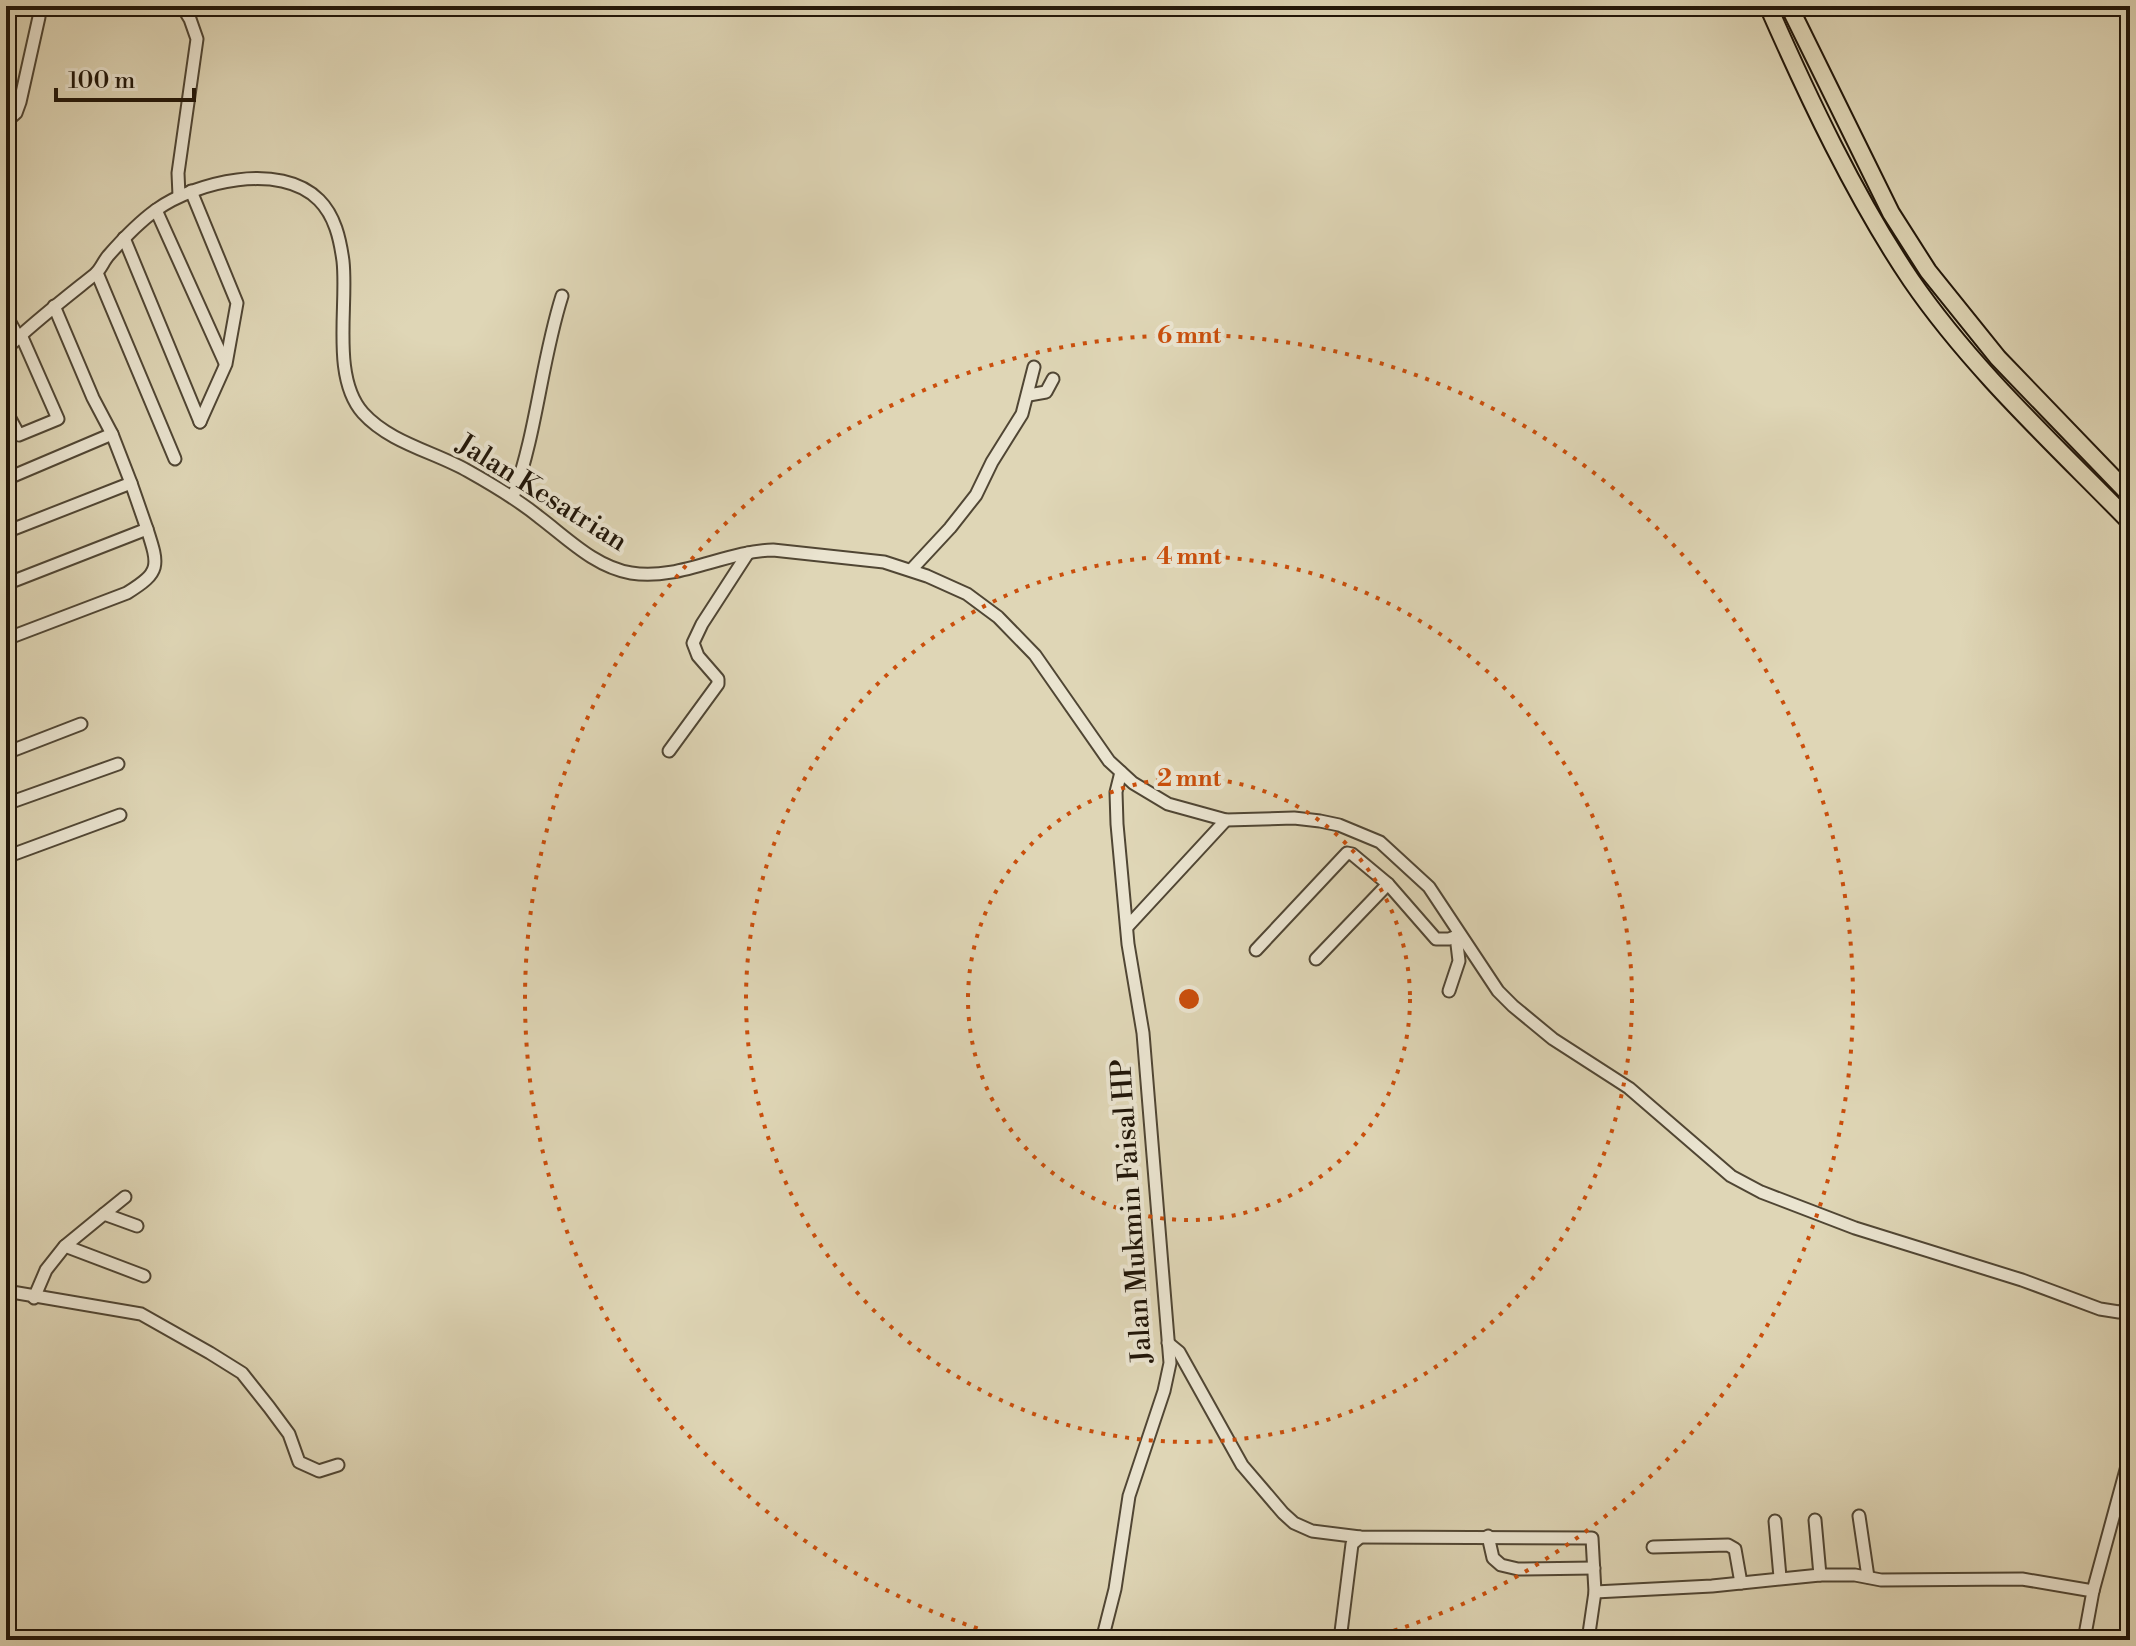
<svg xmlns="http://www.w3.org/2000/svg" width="2136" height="1646" font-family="'Libre Bodoni',serif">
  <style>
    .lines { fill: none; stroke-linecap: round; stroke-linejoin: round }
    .minor-casing { stroke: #504634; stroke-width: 15 }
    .highway-casing { stroke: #211609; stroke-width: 20 }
    .minor { stroke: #eae4d0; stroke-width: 11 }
    .highway { stroke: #dfd6b6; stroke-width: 16 }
    .ring { fill: none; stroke: #ca4f0c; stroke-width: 4; stroke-dasharray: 4 8 }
    .labels { text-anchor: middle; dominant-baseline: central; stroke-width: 8; stroke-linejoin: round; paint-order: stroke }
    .street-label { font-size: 28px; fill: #211609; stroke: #eae4d0 }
    .centre { fill: #ca4f0c; stroke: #eae4d0; stroke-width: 4 }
    .ring-label { font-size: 24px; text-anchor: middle; font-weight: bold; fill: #ca4f0c; stroke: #eae4d0; stroke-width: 8; stroke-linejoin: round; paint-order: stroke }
  </style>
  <rect width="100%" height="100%" fill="#dfd6b6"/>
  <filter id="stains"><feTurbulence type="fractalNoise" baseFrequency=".0025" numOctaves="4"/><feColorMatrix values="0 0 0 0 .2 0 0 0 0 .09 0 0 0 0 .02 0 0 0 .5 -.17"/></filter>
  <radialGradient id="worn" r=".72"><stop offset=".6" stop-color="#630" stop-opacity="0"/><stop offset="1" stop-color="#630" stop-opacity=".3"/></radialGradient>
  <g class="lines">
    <!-- minor casing -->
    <g class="minor-casing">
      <g id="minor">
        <polyline points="6,122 16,113 20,102 39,17"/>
        <polyline points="191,191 237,303 226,364 200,422"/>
        <polyline points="179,196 178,173 197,39 190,19 182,6"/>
        <polyline points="156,210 225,363"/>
        <polyline points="124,238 200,422"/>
        <polyline points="97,273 175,459"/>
        <polyline points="54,306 93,398 112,434"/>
        <polyline points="6,315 18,337"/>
        <path d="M6,349C34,322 64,299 94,275C100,271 103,262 108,256C122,240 138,223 156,210C195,182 280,161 319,200C335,216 340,239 343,261C348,306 331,377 363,413C390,443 435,452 468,471C493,485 517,499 539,517C567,538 595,567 631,573C679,581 725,551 773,550L884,562L927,576L967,594L998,617L1035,655L1109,761L1133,783L1168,804L1226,820L1294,818L1320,821L1339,825L1380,842L1429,887L1498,991L1513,1006L1553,1039L1629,1088L1731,1176L1761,1192L1855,1228L2022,1280L2100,1309L2119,1312L2130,1310"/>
        <polyline points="1029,395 1046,392 1053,379"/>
        <polyline points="6,411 19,435 58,419 21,335"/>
        <polyline points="6,479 112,434 131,483"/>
        <path d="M513,497C537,432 541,362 562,296"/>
        <polyline points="6,532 131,483 147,529 6,584"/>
        <polyline points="911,570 950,528 976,495 992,462 1022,414 1034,367"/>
        <path d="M6,639L127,593C161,572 159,566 147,529"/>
        <polyline points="669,751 718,684 718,679 698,656 693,643 702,624 748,553"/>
        <polyline points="6,753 81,724"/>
        <polyline points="6,804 118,764"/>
        <polyline points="6,857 120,815"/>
        <polyline points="1128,926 1226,820"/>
        <polyline points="1256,950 1347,853 1352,854 1388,884 1436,939 1449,939 1460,935"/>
        <polyline points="1316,959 1388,884"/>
        <polyline points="1449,991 1459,961 1456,936"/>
        <polyline points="104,1214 125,1197"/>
        <polyline points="65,1246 104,1214 137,1226"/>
        <polyline points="6,1291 141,1314 210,1353 242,1373 269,1407 289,1434 299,1462 319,1471 338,1465"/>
        <polyline points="34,1298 46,1270 65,1246 144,1276"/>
        <polyline points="1168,1343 1179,1352 1242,1465 1283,1513 1294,1523 1312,1531 1360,1537 1592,1538 1595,1592 1588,1640"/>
        <polyline points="1859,1516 1868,1577"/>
        <polyline points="1815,1520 1820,1575"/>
        <polyline points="1775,1521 1780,1577"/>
        <polyline points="1488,1536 1493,1558 1501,1565 1518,1569 1594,1568"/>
        <polyline points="1653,1547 1728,1545 1735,1549 1741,1583"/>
        <polyline points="2093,1591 2130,1455"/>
        <polyline points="1595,1592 1712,1586 1820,1575 1855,1575 1881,1580 2022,1579 2093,1591 2084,1640"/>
        <polyline points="1102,1640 1115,1589 1129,1496 1164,1391 1170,1363 1143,1033 1128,944 1117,824 1116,792 1121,772"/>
        <polyline points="1340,1640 1352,1544 1360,1537"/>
      </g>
    </g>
    <!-- highway casing -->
    <g class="highway-casing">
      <g id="highway">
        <path d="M1768,6C1808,97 1855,197 1911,280C1972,369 2055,445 2130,522"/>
        <polyline points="1789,6 1891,213 1928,271 1998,358 2130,495"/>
      </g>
    </g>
    <!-- minor -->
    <use href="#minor" class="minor"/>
    <!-- highway -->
    <use href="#highway" class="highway"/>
  </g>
  <!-- distance rings -->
  <g class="ring">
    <circle cx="1189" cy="999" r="221"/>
    <circle cx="1189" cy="999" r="443"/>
    <path d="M1012 1639A664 664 0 1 1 1366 1639"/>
  </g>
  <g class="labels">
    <!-- street labels -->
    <g class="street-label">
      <text transform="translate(542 493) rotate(32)">Jalan Kesatrian</text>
      <text transform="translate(1132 1211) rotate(-94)">Jalan Mukmin Faisal HP</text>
    </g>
  </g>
  <circle cx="1189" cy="999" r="12" class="centre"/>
  <g class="ring-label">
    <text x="1189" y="343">6 mnt</text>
    <text x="1189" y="564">4 mnt</text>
    <text x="1189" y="786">2 mnt</text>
  </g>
  <!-- margin -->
  <rect width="2136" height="1646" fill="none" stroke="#dfd6b6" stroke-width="32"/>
  <rect x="8" y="8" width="2120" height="1630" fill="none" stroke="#211609" stroke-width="4"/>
  <rect x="16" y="16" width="2104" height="1614" fill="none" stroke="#211609" stroke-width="2"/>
  <!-- scale -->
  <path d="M56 88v12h138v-12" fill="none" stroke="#211609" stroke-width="4"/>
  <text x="68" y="88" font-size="24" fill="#211609" stroke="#eae4d0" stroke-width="6" paint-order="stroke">100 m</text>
  <rect width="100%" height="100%" filter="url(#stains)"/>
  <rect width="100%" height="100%" fill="url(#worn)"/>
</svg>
